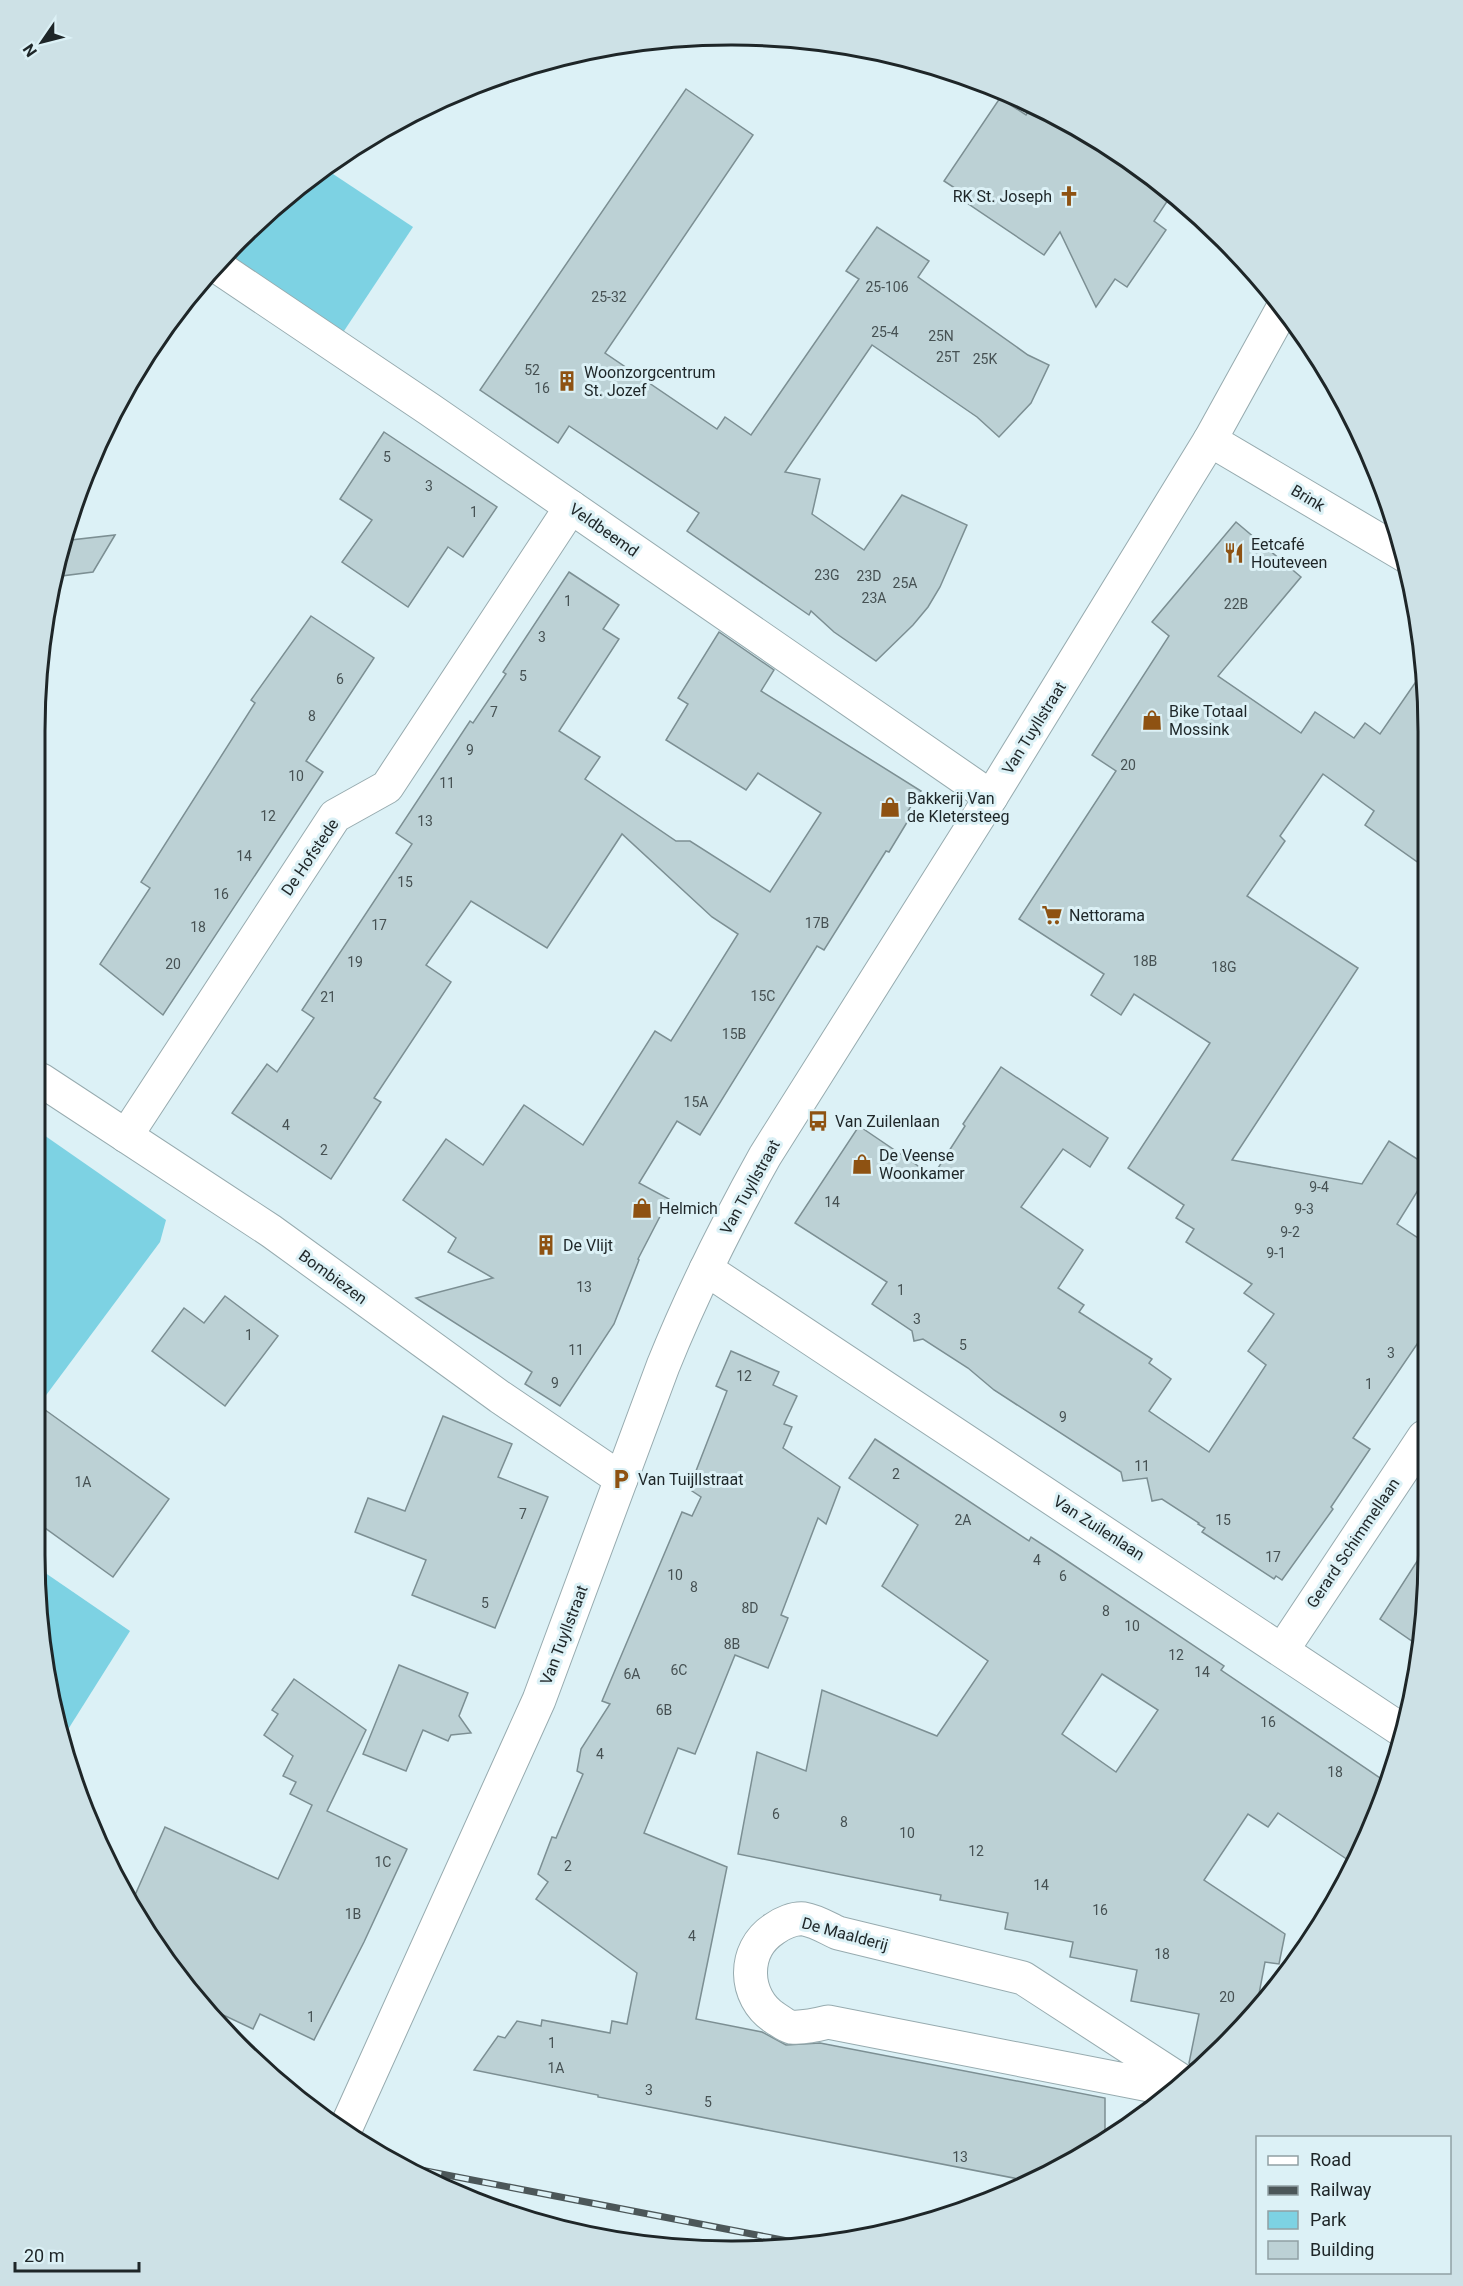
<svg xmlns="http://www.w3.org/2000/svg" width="1463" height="2286" font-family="Roboto,sans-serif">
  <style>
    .green { fill: #7dd2e3 }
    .building { fill: #bcd1d5; stroke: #7c8f93; stroke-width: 1.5; fill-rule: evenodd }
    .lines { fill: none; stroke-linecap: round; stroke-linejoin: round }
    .minor-casing { stroke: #97abaf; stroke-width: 35 }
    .minor { stroke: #fff; stroke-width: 33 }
    .rail-casing { stroke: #4c5759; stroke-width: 7 }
    .rail { stroke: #dcf1f6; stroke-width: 4.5; stroke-dasharray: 14; stroke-linecap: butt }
    .labels { text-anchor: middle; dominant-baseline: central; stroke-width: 6; stroke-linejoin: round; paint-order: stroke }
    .number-label { font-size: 14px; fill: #465153 }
    .poi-label { font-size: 16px; fill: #1e2628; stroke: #dcf1f6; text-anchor: start }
    .street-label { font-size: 16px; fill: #1e2628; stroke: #dcf1f6 }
    .rim { fill: none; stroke: #1e2628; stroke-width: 3 }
  </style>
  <rect width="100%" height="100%" fill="#dcf1f6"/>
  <!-- green -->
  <g class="green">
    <polygon points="324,168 413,227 340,337 221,259 307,179"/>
    <polygon points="41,1133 166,1220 160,1242 41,1402"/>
    <polygon points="41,1570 130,1631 62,1739 41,1646"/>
  </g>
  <!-- building -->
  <g class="building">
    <polygon points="686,89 753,135 605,353 717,429 725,417 751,435 859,279 846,271 877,227 929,261 918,277 1028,355 1049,365 1031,403 999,437 977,417 872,345 785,472 820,479 812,514 864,550 902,495 967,525 940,587 928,607 913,625 876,661 834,632 811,611 809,615 687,531 699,513 569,426 558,443 480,390"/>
    <polygon points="1000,98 1026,115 1029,110 1041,119 1043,118 1046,120 1050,114 1080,128 1172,194 1154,221 1166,230 1127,287 1115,279 1096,307 1060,232 1044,255 967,203 970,198 944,181"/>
    <polygon points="384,432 497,507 463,557 448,547 408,607 342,562 372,520 340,499"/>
    <polygon points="1236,522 1301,577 1218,676 1301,733 1315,712 1354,738 1365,723 1380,734 1424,670 1427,686 1426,868 1365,825 1374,811 1323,774 1280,836 1285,841 1247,896 1358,968 1232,1160 1362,1184 1389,1141 1425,1164 1425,1179 1397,1224 1424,1242 1424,1334 1353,1438 1370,1449 1331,1507 1333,1509 1282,1580 1276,1576 1274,1579 1202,1532 1205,1528 1198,1524 1199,1523 1162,1499 1152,1501 1147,1478 1123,1481 1121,1472 994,1390 968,1368 923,1339 914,1341 912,1331 872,1304 887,1282 795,1223 859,1126 933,1176 965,1126 963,1124 1001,1067 1108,1138 1090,1167 1063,1149 1021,1207 1083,1250 1058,1288 1084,1305 1079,1312 1152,1359 1149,1363 1171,1379 1149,1411 1209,1452 1266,1365 1248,1351 1274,1314 1244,1293 1252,1284 1186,1242 1194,1229 1176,1218 1184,1205 1128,1168 1210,1043 1134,994 1121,1015 1091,995 1104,974 1019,919 1116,771 1092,755 1169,636 1152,622"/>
    <polygon points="115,535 93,572 53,577 62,541"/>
    <polygon points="569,572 619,605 603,629 619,639 559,731 600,757 585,779 676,841 690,841 770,892 821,813 758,773 746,790 666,740 688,704 678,698 719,632 774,670 761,691 921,791 908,811 909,819 889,852 886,851 824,950 817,946 700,1135 677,1121 639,1183 669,1199 638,1259 639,1260 614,1324 560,1406 525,1384 532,1372 416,1298 493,1278 448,1252 456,1238 403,1200 446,1139 483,1165 524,1105 583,1145 655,1031 671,1041 738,934 712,917 622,834 547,948 471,901 426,965 451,982 374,1098 381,1102 331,1179 232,1113 267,1064 277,1072 314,1018 302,1010 412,844 396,833 470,721 473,723 506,674 503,672"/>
    <polygon points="311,616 374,658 306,761 323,772 163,1015 100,964 150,888 141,882 255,703 251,700"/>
    <polygon points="225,1296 278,1336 225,1406 152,1351 184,1308 204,1323"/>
    <polygon points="731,1351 779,1372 773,1385 797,1396 784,1424 792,1427 783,1448 840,1487 826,1524 818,1518 781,1615 788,1618 768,1668 735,1655 695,1754 678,1748 644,1833 727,1867 696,2019 762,2032 786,2045 820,2043 1105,2098 1105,2142 1034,2182 598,2097 598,2095 474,2070 498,2036 505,2038 517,2021 541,2026 542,2020 610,2033 612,2021 627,2024 637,1973 536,1899 548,1882 538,1874 552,1837 556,1838 583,1774 577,1771 581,1749 610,1704 602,1701 682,1512 692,1516 701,1497 689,1489 727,1391 716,1386"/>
    <polygon points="41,1407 169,1499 113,1577 41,1525"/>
    <polygon points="443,1416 512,1444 498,1477 548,1497 495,1628 412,1595 426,1560 355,1532 368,1498 405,1511"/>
    <path d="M875,1439L1029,1541L1031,1537L1057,1554L1224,1666L1221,1670L1386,1782L1375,1822L1354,1864L1278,1813L1268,1827L1248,1814L1204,1880L1285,1934L1279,1964L1265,1962L1255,2015L1194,2068L1189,2063L1199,2014L1131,2001L1137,1970L1070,1957L1073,1942L1005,1929L1008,1913L940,1900L941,1895L738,1854L757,1752L806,1771L822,1690L937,1736L988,1661L882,1586L918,1525L849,1478ZM1102,1674L1158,1710L1116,1772L1062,1734Z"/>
    <polygon points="1423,1552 1423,1645 1422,1648 1380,1619"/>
    <polygon points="399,1665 468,1693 459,1716 471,1733 451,1735 448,1741 423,1730 406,1771 363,1754"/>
    <polygon points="294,1679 366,1730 327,1811 407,1849 364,1942 314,2040 260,2014 253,2029 204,2006 152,1942 132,1902 165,1827 278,1879 312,1805 290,1794 296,1782 283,1776 293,1756 264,1735 278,1714 272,1710"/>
  </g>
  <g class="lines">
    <!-- minor casing -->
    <g class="minor-casing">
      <g id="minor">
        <polyline points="215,265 429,409 991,797"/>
        <polyline points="1210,440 1406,556"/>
        <polyline points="41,1080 271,1231 500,1397 621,1479"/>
        <polyline points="126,1136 335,816 387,787 571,507"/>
        <polyline points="706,1269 1400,1729"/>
        <polyline points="1283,1649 1424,1437"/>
        <path d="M1170,2089L828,2022C816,2025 804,2028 791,2027C786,2026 780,2021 775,2018C743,1997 742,1950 774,1929C782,1923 794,1918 804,1919C816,1921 827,1928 838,1933L1023,1978L1180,2080"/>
        <path d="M344,2132L539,1700L663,1366C692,1294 727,1224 765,1156L991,797L1210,440L1284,306"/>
      </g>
    </g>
    <!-- minor -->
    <use href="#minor" class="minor"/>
    <!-- rail casing -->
    <g class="rail-casing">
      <g id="rail">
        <polyline points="400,2166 798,2243"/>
        <polyline points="520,2218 675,2246"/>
      </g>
    </g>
    <!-- rail -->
    <use href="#rail" class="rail"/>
  </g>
  <!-- icons -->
  <defs>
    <g id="church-bare" transform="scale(1.62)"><path d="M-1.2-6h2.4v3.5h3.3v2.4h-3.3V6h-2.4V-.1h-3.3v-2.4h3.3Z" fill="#8e5212" stroke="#dcf1f6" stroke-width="2.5" paint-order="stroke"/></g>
    <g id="building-bare" transform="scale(1.62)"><path d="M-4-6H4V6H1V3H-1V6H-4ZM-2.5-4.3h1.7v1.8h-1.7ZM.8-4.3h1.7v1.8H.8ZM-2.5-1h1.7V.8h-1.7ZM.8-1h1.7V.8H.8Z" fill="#8e5212" stroke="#dcf1f6" stroke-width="2.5" paint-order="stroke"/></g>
    <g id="restaurant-bare" transform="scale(1.62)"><path d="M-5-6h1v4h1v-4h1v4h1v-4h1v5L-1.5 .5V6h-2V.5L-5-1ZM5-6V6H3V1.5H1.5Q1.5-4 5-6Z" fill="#8e5212" stroke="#dcf1f6" stroke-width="2.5" paint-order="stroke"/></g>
    <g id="shop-bare" transform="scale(1.62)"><path d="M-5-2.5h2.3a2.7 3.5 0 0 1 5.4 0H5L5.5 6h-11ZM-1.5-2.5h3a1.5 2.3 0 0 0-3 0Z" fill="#8e5212" stroke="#dcf1f6" stroke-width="2.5" paint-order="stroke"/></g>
    <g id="supermarket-bare" transform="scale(1.62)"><path d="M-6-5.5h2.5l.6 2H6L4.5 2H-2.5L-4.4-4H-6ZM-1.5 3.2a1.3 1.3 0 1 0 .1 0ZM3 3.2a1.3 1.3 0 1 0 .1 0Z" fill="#8e5212" stroke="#dcf1f6" stroke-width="2.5" paint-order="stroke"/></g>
    <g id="bus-bare" transform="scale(1.62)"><path d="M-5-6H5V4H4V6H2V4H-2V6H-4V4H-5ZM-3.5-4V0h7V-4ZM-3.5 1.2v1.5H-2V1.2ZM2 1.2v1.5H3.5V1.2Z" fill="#8e5212" stroke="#dcf1f6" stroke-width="2.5" paint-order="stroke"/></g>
    <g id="parking-bare" transform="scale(1.62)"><path d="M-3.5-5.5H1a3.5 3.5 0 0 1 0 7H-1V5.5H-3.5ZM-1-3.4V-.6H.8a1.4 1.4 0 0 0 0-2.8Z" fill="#8e5212" stroke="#dcf1f6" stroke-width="2.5" paint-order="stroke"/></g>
  </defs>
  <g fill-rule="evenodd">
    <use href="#church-bare" x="1069" y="196"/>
    <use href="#building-bare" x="567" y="381"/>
    <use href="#restaurant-bare" x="1234" y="553"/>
    <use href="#shop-bare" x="1152" y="720"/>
    <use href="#shop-bare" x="890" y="807"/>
    <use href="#supermarket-bare" x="1052" y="915"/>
    <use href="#bus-bare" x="818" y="1121"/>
    <use href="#shop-bare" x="862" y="1164"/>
    <use href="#shop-bare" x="642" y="1208"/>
    <use href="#building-bare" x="546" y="1245"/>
    <use href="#parking-bare" x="621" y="1479"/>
  </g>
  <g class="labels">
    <!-- number labels -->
    <g class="number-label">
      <text x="887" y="287">25-106</text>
      <text x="609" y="297">25-32</text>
      <text x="885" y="332">25-4</text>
      <text x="941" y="336">25N</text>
      <text x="948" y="357">25T</text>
      <text x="985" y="359">25K</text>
      <text x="532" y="370">52</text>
      <text x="542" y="388">16</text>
      <text x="387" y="457">5</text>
      <text x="429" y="486">3</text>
      <text x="474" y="512">1</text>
      <text x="827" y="575">23G</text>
      <text x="869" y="576">23D</text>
      <text x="905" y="583">25A</text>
      <text x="874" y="598">23A</text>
      <text x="568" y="601">1</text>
      <text x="1236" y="604">22B</text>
      <text x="542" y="637">3</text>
      <text x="523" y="676">5</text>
      <text x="340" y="679">6</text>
      <text x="494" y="712">7</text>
      <text x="312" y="716">8</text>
      <text x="470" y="750">9</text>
      <text x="1128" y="765">20</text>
      <text x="296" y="776">10</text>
      <text x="447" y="783">11</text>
      <text x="268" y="816">12</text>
      <text x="425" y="821">13</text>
      <text x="244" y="856">14</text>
      <text x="405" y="882">15</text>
      <text x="221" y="894">16</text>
      <text x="817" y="923">17B</text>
      <text x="379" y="925">17</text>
      <text x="198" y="927">18</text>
      <text x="1145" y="961">18B</text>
      <text x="355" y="962">19</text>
      <text x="173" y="964">20</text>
      <text x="1224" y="967">18G</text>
      <text x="763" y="996">15C</text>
      <text x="328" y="997">21</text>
      <text x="734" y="1034">15B</text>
      <text x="696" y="1102">15A</text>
      <text x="286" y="1125">4</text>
      <text x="324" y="1150">2</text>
      <text x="1319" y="1187">9-4</text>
      <text x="832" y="1202">14</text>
      <text x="1304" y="1209">9-3</text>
      <text x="1290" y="1232">9-2</text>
      <text x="1276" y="1253">9-1</text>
      <text x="584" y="1287">13</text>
      <text x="901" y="1290">1</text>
      <text x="917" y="1319">3</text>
      <text x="249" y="1335">1</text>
      <text x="963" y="1345">5</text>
      <text x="576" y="1350">11</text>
      <text x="1391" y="1353">3</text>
      <text x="744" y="1376">12</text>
      <text x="555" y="1383">9</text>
      <text x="1369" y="1384">1</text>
      <text x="1063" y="1417">9</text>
      <text x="1142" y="1466">11</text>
      <text x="896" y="1474">2</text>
      <text x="83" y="1482">1A</text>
      <text x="523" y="1514">7</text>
      <text x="963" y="1520">2A</text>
      <text x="1223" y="1520">15</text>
      <text x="1273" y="1557">17</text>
      <text x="1037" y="1560">4</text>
      <text x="675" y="1575">10</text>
      <text x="1063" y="1576">6</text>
      <text x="694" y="1587">8</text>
      <text x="485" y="1603">5</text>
      <text x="750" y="1608">8D</text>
      <text x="1106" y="1611">8</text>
      <text x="1132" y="1626">10</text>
      <text x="732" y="1644">8B</text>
      <text x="1176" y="1655">12</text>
      <text x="679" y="1670">6C</text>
      <text x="1202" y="1672">14</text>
      <text x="632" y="1674">6A</text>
      <text x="664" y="1710">6B</text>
      <text x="1268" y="1722">16</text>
      <text x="600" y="1754">4</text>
      <text x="1335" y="1772">18</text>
      <text x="776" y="1814">6</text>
      <text x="844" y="1822">8</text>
      <text x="907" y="1833">10</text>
      <text x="976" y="1851">12</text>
      <text x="383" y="1862">1C</text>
      <text x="568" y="1866">2</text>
      <text x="1041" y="1885">14</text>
      <text x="1100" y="1910">16</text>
      <text x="353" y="1914">1B</text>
      <text x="692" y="1936">4</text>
      <text x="1162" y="1954">18</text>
      <text x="1227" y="1997">20</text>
      <text x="311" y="2017">1</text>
      <text x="552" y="2043">1</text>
      <text x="556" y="2068">1A</text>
      <text x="649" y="2090">3</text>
      <text x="708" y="2102">5</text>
      <text x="960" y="2157">13</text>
    </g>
    <!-- poi labels -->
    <g class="poi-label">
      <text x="1052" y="196" text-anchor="end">RK St. Joseph</text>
      <text x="584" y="372">Woonzorgcentrum<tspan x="584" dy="18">St. Jozef</tspan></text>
      <text x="1251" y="544">Eetcafé<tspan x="1251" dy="18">Houteveen</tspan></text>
      <text x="1169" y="711">Bike Totaal<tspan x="1169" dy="18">Mossink</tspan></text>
      <text x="907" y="798">Bakkerij Van<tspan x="907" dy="18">de Kletersteeg</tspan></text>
      <text x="1069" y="915">Nettorama</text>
      <text x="835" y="1121">Van Zuilenlaan</text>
      <text x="879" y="1155">De Veense<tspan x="879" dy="18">Woonkamer</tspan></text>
      <text x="659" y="1208">Helmich</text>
      <text x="563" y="1245">De Vlijt</text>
      <text x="638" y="1479">Van Tuijllstraat</text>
    </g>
    <!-- street labels -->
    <g class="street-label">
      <text transform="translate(1308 498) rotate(31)">Brink</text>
      <text transform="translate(604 530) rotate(35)">Veldbeemd</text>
      <text transform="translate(1034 728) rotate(-58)">Van Tuyllstraat</text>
      <text transform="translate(310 857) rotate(-56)">De Hofstede</text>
      <text transform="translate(750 1187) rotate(-61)">Van Tuyllstraat</text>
      <text transform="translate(333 1277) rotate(36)">Bombiezen</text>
      <text transform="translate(1099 1528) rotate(33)">Van Zuilenlaan</text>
      <text transform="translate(1353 1543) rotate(-56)">Gerard Schimmellaan</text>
      <text transform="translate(564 1635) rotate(-69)">Van Tuyllstraat</text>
      <text transform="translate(845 1934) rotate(15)">De Maalderij</text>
    </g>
  </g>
  <!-- crop -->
  <path d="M0 0H1463V2286H0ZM731 45H732A686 686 0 0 1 1418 731V1555A686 686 0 0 1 732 2241H731A686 686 0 0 1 45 1555V731A686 686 0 0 1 731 45Z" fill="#cde1e6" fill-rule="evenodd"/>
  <path class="rim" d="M731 45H732A686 686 0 0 1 1418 731V1555A686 686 0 0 1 732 2241H731A686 686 0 0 1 45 1555V731A686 686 0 0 1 731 45Z"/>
  <!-- legend -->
  <rect x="1256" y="2136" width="195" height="138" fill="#dcf1f6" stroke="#90a0a4" stroke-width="1.5"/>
  <rect x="1268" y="2156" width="30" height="9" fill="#ffffff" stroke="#90a0a4" stroke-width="1.5"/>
  <text x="1310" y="2166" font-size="18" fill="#1e2628">Road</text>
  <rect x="1268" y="2186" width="30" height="9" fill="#4c5759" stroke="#90a0a4" stroke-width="1.5"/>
  <text x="1310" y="2196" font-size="18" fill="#1e2628">Railway</text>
  <rect x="1268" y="2211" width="30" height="18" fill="#7dd2e3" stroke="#90a0a4" stroke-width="1.5"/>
  <text x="1310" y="2226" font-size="18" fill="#1e2628">Park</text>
  <rect x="1268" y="2241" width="30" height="18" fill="#bcd1d5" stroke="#90a0a4" stroke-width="1.5"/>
  <text x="1310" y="2256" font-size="18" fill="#1e2628">Building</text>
  <!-- north arrow -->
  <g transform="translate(42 42) rotate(235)" stroke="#dcf1f6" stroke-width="4.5" paint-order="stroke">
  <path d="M0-4.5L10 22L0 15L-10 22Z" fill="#1e2628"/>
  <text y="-9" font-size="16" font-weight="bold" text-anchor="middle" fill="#1e2628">N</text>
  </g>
  <!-- scale -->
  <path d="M15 2262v9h124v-9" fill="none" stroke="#1e2628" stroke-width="3"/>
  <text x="24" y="2262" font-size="18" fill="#1e2628" stroke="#dcf1f6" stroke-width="4.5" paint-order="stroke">20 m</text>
</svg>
